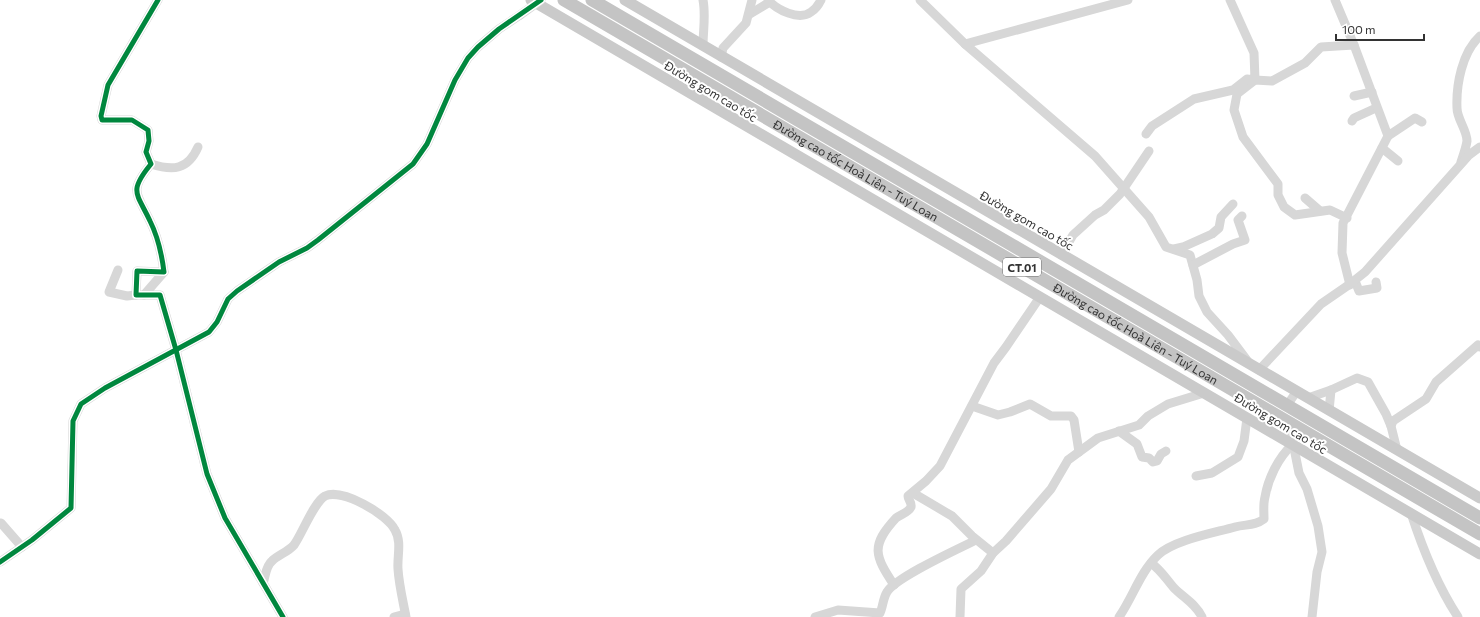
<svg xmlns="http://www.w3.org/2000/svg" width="1480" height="617" font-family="Commissioner,sans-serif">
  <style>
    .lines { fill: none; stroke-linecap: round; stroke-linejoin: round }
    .minor { stroke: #d7d7d7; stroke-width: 9 }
    .major { stroke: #cacaca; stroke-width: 11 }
    .highway { stroke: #c4c4c4; stroke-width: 13 }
    .minor-bridge { stroke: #d7d7d7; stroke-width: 9 }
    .cycleway-casing { stroke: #fff; stroke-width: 8 }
    .cycleway { stroke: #00873e; stroke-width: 5 }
    .labels { text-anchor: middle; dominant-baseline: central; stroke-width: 4; stroke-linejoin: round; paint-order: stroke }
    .shield { fill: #fff; stroke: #707070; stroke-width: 1 }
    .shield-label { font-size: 11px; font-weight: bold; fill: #333 }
    .street-label { font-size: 12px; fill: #333; stroke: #fff }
  </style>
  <rect width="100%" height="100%" fill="#fff"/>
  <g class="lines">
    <!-- minor -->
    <g class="minor">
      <path d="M158,0L108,85L101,116L102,120H132L148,130L149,141L146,152L151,164C128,192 137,193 150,221C158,237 162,256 164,272L137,271L136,295H160L176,350L207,474L225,518L283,617"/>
      <path d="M703,0C706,15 703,31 703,46"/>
      <path d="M768,0C777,10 799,21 811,12C816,9 819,4 821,0"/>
      <polyline points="920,0 965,44 1095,156 1149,217 1166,247 1190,255 1197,280 1199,296 1207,312 1228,335 1249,363"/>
      <polyline points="1335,0 1354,45 1321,47 1305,63 1272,81 1255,80 1237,94 1234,110 1243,137 1278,184 1278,195 1284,207 1295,215 1330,210 1347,218"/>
      <polyline points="750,14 770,2"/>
      <polyline points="965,44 1128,0"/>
      <polyline points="721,57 723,48 746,23 752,0"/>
      <polyline points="1354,96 1372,92"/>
      <polyline points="1352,121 1354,118 1376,108"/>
      <polyline points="1146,134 1152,126 1194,99 1233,90 1247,79 1255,80 1254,53 1230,0"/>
      <polyline points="1388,136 1415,118 1422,122"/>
      <polyline points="1382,148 1398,161"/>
      <path d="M1461,162C1463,156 1466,148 1467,141C1467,130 1457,119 1457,108C1456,85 1462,52 1480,36"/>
      <path d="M151,164C173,171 188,170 198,147"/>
      <polyline points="1305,198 1320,211"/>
      <polyline points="1174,249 1183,247 1212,234 1219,228 1221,217 1233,204"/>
      <polyline points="1061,255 1073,235 1095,215 1104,210 1120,194 1149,151"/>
      <polyline points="1193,265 1233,244 1245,240 1238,220 1242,216"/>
      <polyline points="118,270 109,292 127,296 136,295"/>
      <polyline points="1355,281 1359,291 1377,288 1376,282"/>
      <polyline points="1350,285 1342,253 1343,223 1388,136 1354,45"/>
      <polyline points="144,295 164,272"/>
      <polyline points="1259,370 1321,304 1350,284 1365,272 1469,155 1480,147"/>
      <polyline points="1308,398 1331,390 1357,378 1368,382 1386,414 1391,426"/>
      <polyline points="1290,401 1297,391"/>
      <polyline points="972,406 998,415 1010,412 1030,404 1051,416 1071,416 1074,420 1079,452"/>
      <polyline points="1329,411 1331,390"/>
      <polyline points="1277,420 1291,433 1299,473 1307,489 1318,526 1322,552 1317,572 1312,617"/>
      <polyline points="1119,431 1137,444 1142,457 1149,458 1153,462 1157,461 1161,454 1166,451"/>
      <polyline points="1397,450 1391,426 1393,421 1426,399 1436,382 1478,345 1480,347"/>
      <polyline points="1196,476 1212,473 1238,457 1244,441 1247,418"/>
      <polyline points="913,493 952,516 972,536 993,553"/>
      <path d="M1411,513C1423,550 1437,585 1458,617"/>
      <polyline points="1,523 22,547"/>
      <polyline points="0,562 32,540 71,508 73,421 81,404 105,388 209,332 217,322 228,299 237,291 279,262 307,248 318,240 413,164 427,144 455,80 468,58 478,47 499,29 520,15"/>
      <path d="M1151,563C1161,570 1166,579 1174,588C1184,598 1196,604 1202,617"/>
      <path d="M263,583C266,576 265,567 272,561C278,555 288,552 294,545C302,534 314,502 325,496C342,488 387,514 395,530C402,542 397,556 398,569C399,585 403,601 406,617"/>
      <path d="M894,585C875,556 870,546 896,518C901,514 908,513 911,507C912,502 908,500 908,496L926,481L940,466L994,363L1006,347L1040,297"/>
      <polyline points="394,617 405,614"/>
      <path d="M815,617L838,610L880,613C883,607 883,598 887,592C896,577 958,549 976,540"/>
      <polyline points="960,617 961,589 981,571 993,553 1006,541 1051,489 1068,460 1098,438 1139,425 1148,416 1168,404 1204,393"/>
      <path d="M1119,617C1133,597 1140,572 1158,555C1174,540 1214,533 1235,527C1246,524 1255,526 1264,519C1264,512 1263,504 1265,497C1268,479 1278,458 1292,445"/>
    </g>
    <!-- major -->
    <g class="major">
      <polyline points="531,0 1480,554"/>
      <polyline points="625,0 1480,498"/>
    </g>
    <!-- highway -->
    <g class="highway">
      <path id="s1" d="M564,0L1480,534"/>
      <polyline points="592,0 1480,518"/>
    </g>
    <!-- minor-bridge -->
    <polyline class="minor-bridge" points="520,15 541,0"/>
    <!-- cycleway casing -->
    <g class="cycleway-casing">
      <g id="cycleway">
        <path d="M158,0L108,85L101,116L102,120H132L148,130L149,141L146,152L151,164C128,192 137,193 150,221C158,237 162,256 164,272L137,271L136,295H160L176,350L207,474L225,518L283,617"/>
        <polyline points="0,562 32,540 71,508 73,421 81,404 105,388 209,332 217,322 228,299 237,291 279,262 307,248 318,240 413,164 427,144 455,80 468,58 478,47 499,29 541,0"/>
      </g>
    </g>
    <!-- cycleway -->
    <use href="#cycleway" class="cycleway"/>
  </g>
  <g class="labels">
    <!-- shield labels -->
    <rect class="shield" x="1003" y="258" width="38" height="18" rx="3"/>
    <g class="shield-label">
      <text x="1022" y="267">CT.01</text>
    </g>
    <!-- street labels -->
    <g class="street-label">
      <text transform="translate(711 91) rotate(31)">Đường gom cao tốc</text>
      <text stroke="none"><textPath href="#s1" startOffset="338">Đường cao tốc Hoà Liên - Tuý Loan</textPath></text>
      <text transform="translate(1027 220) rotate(30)">Đường gom cao tốc</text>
      <text stroke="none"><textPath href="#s1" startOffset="662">Đường cao tốc Hoà Liên - Tuý Loan</textPath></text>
      <text transform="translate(1281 423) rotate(31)">Đường gom cao tốc</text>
    </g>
  </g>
  <!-- scale -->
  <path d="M1336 34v6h88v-6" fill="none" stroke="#333333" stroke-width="2"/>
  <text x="1342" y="34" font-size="12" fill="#333333" stroke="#ffffff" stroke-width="3" paint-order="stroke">100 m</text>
</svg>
